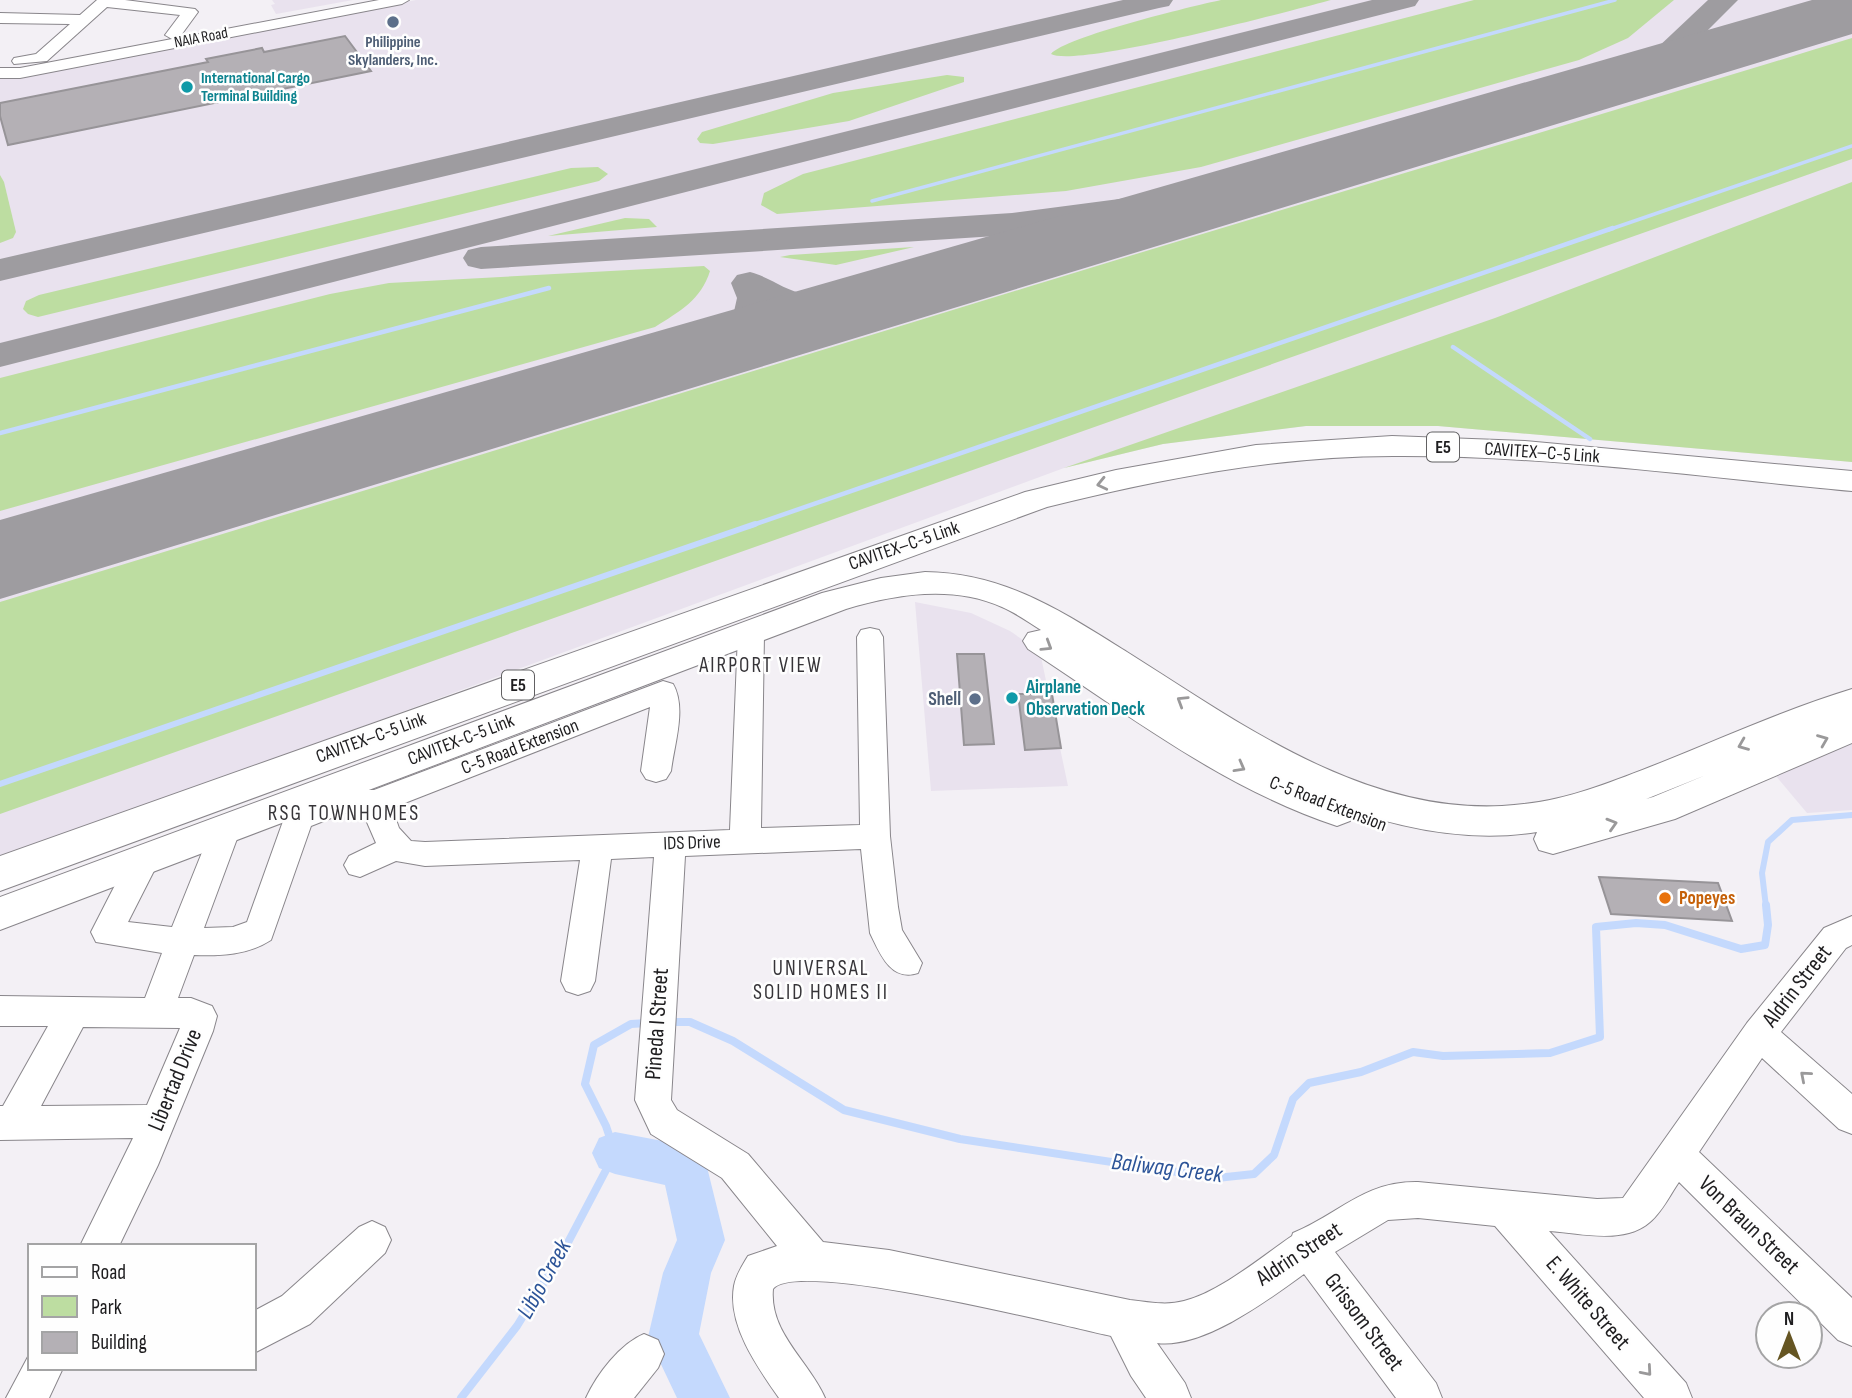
<svg xmlns="http://www.w3.org/2000/svg" width="1852" height="1398" font-family="'Sofia Sans Condensed',sans-serif">
  <style>
    .built { fill: #e9e2ee }
    .green { fill: #bddda1 }
    .lines { fill: none; stroke-linecap: round; stroke-linejoin: round }
    .stream-far3 { stroke: #c4d9fd; stroke-width: 3.5 }
    .stream-far2 { stroke: #c4d9fd; stroke-width: 4.5 }
    .stream-far1 { stroke: #c4d9fd; stroke-width: 6 }
    .stream { stroke: #c4d9fd; stroke-width: 8 }
    .river { fill: #c4d9fd; fill-rule: evenodd }
    .taxiway { fill: #9e9ca0; fill-rule: evenodd }
    .runway { fill: #9e9ca0; fill-rule: evenodd }
    .building { fill: #b4b0b5; stroke: #979498; stroke-width: 2 }
    .minor-casing { stroke: #89868b; stroke-width: 2 }
    .major-casing { stroke: #89868b; stroke-width: 2 }
    .highway-casing { stroke: #89868b; stroke-width: 2 }
    .minor { fill: #fff; fill-rule: evenodd }
    .major { fill: #fff; fill-rule: evenodd }
    .highway { fill: #fff; fill-rule: evenodd }
    .oneway { stroke: #9a999a }
    .service-dot { fill: #5c6f8a; stroke: #fefefe; stroke-width: 2.5 }
    .culture-dot { fill: #0f9aa8; stroke: #fefefe; stroke-width: 2.5 }
    .food-dot { fill: #e8710a; stroke: #fefefe; stroke-width: 2.5 }
    .labels { text-anchor: middle; dominant-baseline: central; stroke-width: 5; stroke-linejoin: round; paint-order: stroke }
    .far-street-label { font-size: 16px; fill: #1e1d1f; stroke: #fefefe }
    .far-service-label { font-size: 16px; font-weight: bold; fill: #4e5e75; stroke: #fefefe }
    .far-culture-label { font-size: 16px; font-weight: bold; fill: #0d838f; stroke: #fefefe; text-anchor: start }
    .shield { fill: #fefefe; stroke: #616062; stroke-width: 2 }
    .shield-label { font-size: 18px; font-weight: bold; fill: #1e1d1f }
    .street-label { font-size: 19px; fill: #1e1d1f; stroke: #fefefe }
    .culture-label { font-size: 19px; font-weight: bold; fill: #0d838f; stroke: #fefefe; text-anchor: start }
    .service-label { font-size: 19px; font-weight: bold; fill: #4e5e75; stroke: #fefefe; text-anchor: end }
    .food-label { font-size: 19px; font-weight: bold; fill: #c56008; stroke: #fefefe; text-anchor: start }
    .neighbourhood-label { font-size: 21px; letter-spacing: 2px; fill: #363438; stroke: #fefefe }
    .near-street-label { font-size: 23px; fill: #1e1d1f; stroke: #fefefe }
    .near-water-label { font-size: 24px; font-style: italic; fill: #2c5498; stroke: #fefefe }
  </style>
  <rect width="100%" height="100%" fill="#f3f0f5"/>
  <!-- built -->
  <g class="built">
    <polygon points="272,0 353,0 276,14 271,5 275,4"/>
    <polygon points="416,0 1852,0 1852,462 1438,426 1306,426 1163,444 1064,468 0,860 0,79"/>
    <polygon points="915,602 971,613 1010,631 1040,652 1068,786 931,791"/>
    <polygon points="1852,742 1852,810 1807,813 1776,776"/>
  </g>
  <!-- green -->
  <g class="green">
    <path d="M1221,0H1331C1290,11 1078,68 1051,54C1064,37 1193,6 1221,0Z"/>
    <polygon points="1474,0 1674,0 1628,38 1579,60 1201,167 1066,191 777,214 761,205 764,193 803,174"/>
    <path d="M1852,38V159L0,814V602C350,495 701,387 1051,280C1318,198 1586,120 1852,38Z"/>
    <polygon points="947,75 964,77 964,82 849,121 713,144 700,143 697,139 702,132 833,93"/>
    <polygon points="598,167 608,174 599,181 38,317 28,314 23,309 26,301 39,295 571,168"/>
    <polygon points="0,175 4,182 16,232 13,238 0,243"/>
    <polygon points="1852,182 1852,462 1438,426 1306,426 1163,444 1064,468 1495,318"/>
    <polygon points="625,218 649,219 657,227 548,236"/>
    <polygon points="914,247 836,265 780,257 790,255"/>
    <path d="M704,266L710,271C701,300 680,311 655,327L0,511V378L330,294L389,283Z"/>
  </g>
  <g class="lines">
    <!-- stream-far3 -->
    <g class="stream-far3">
      <polyline points="872,201 1615,0"/>
      <polyline points="1608,230 1852,146"/>
    </g>
    <!-- stream-far2 -->
    <g class="stream-far2">
      <polyline points="1453,347 1590,439"/>
      <polyline points="0,433 549,288"/>
      <polyline points="750,526 1613,228"/>
    </g>
    <!-- stream-far1 -->
    <g class="stream-far1">
      <polyline points="0,784 755,524"/>
      <polyline points="1766,907 1762,873 1768,842 1792,820 1852,815"/>
    </g>
    <!-- stream -->
    <g class="stream">
      <polyline points="669,1022 690,1022 733,1041 844,1110 960,1139 1217,1178 1254,1174 1274,1155 1293,1099 1309,1083 1361,1072 1413,1052 1443,1056 1550,1053 1600,1037 1596,927 1636,923 1665,925 1741,949 1765,945 1768,925 1766,905"/>
      <polyline points="461,1398 517,1326 564,1250 615,1153 606,1126 585,1084 594,1045 631,1024 647,1023"/>
    </g>
    <!-- river -->
    <polygon class="river" points="615,1132 684,1145 700,1152 707,1167 725,1240 711,1273 699,1334 730,1398 677,1398 648,1337 663,1273 677,1240 665,1185 615,1174 599,1168 592,1153 599,1138"/>
    <!-- taxiway -->
    <g class="taxiway">
      <polygon points="1123,0 1173,0 1169,6 1159,8 0,281 0,259"/>
      <polygon points="1372,0 1419,0 1415,6 0,367 0,343"/>
      <polygon points="1708,0 1738,0 1660,78 1649,81 1638,78 1634,72 1638,66"/>
      <polygon points="1290,168 1302,171 1307,178 1302,185 1142,218 1012,235 481,269 468,266 463,258 468,250 481,247 1012,213 1142,196"/>
      <path d="M750,272C770,277 785,291 806,294C831,297 857,289 882,295L887,303L882,311C846,320 811,320 775,310C762,343 715,372 680,364L674,355C687,336 717,334 733,316L737,298L731,283L737,275Z"/>
      <polygon points="154,500 170,505 177,515 170,525 0,560 0,530"/>
    </g>
    <!-- runway -->
    <polygon class="runway" points="1812,0 1852,0 1852,34 0,599 0,520"/>
  </g>
  <!-- building -->
  <g class="building">
    <polygon points="345,36 371,71 8,145 0,116 0,103 208,62 206,59 262,48 264,52"/>
    <polygon points="957,654 984,654 994,744 964,745"/>
    <polygon points="1018,694 1052,694 1061,748 1025,750"/>
    <polygon points="1599,877 1718,883 1732,921 1611,914"/>
  </g>
  <g class="lines">
    <!-- minor casing -->
    <g class="minor-casing">
      <g id="minor">
        <polygon points="97,0 125,0 195,9 198,12 179,38 379,0 409,0 402,4 20,78 0,78 0,68 20,68 172,39 165,35 180,15 107,7 47,61 14,64 12,61 14,58 36,54 70,24 0,23 0,13 80,15"/>
        <path d="M751,625L760,627L764,634L761,828L860,825L857,637L861,630L870,628L879,630L883,637L890,836L898,907L902,930L922,963L918,973C891,982 880,954 870,933L861,849L685,856L671,1100L677,1110L748,1154L823,1242L889,1250L1130,1300C1148,1302 1166,1306 1184,1301C1220,1292 1261,1257 1292,1236L1293,1233C1339,1214 1364,1181 1418,1182L1597,1199L1623,1198L1747,1023L1824,928L1852,916V945L1846,948L1781,1032L1852,1094V1134L1839,1129L1762,1058L1699,1152L1852,1298V1346L1838,1340L1679,1182C1670,1195 1662,1212 1650,1222C1624,1245 1580,1233 1549,1231L1686,1383L1692,1398H1644L1495,1226L1418,1218L1388,1220L1335,1252L1436,1383L1442,1398H1396L1304,1274C1268,1300 1203,1349 1157,1343L1185,1383L1191,1398H1146L1131,1376L1111,1336C1065,1326 796,1258 773,1289C769,1333 809,1361 825,1398H779C758,1368 727,1325 734,1286C736,1275 742,1266 748,1256L777,1246L722,1178L651,1134L635,1100L654,857L611,859L595,981L590,991L578,995L566,991L561,981L580,860L425,866L396,861L360,877L349,874L344,865L349,856L376,843L363,813H344L311,826L271,940C248,955 221,956 194,955L178,998H191L212,1006L217,1016L213,1031L158,1165L119,1246H80L133,1138L0,1140V1106H3L48,1026H0V996L145,998L162,953L96,942L91,932L133,850L144,847L155,850L160,859L128,922L172,927L215,820L226,816L237,820L241,828L204,928L233,927L247,922L287,810L325,795L321,787L326,779L336,776L346,779L352,790H374L663,681L673,684C687,708 674,745 671,771L666,779L656,782L646,779L641,771L650,707L392,808L399,828L411,841L425,842L730,830L738,634L742,627ZM83,1027L180,1028L147,1105L41,1106Z"/>
        <polygon points="372,1221 385,1227 391,1240 385,1253 310,1324 254,1353 254,1311 282,1296 359,1227"/>
        <path d="M644,1334L658,1340L664,1354L658,1368L634,1398H586C597,1374 620,1344 644,1334Z"/>
        <polygon points="30,1353 30,1368 63,1368 49,1398 6,1398"/>
      </g>
    </g>
    <!-- major casing -->
    <g class="major-casing">
      <path id="major" d="M925,572C1005,573 1061,611 1127,652C1241,724 1362,813 1502,806C1559,803 1598,787 1650,767C1716,741 1783,710 1852,689V743L1675,819L1553,854L1539,850L1534,839L1537,832C1475,842 1415,831 1355,812L1350,821L1337,826C1224,789 1126,713 1028,649L1023,641L1028,633L1041,630C1028,622 1016,613 1002,607C952,585 897,594 846,609L0,930V897L822,593L881,578ZM1706,775L1653,797L1646,799Z"/>
    </g>
    <!-- highway casing -->
    <g class="highway-casing">
      <path id="highway" d="M1392,436L1525,441L1852,471V491C1700,477 1546,455 1393,456C1276,456 1160,479 1047,507L0,891V856L1025,492L1116,470L1256,445Z"/>
    </g>
    <!-- minor -->
    <use href="#minor" class="minor"/>
    <!-- major -->
    <use href="#major" class="major"/>
    <!-- highway -->
    <use href="#highway" class="highway"/>
  </g>
  <!-- one-way arrows -->
  <defs><path id="oneway-chevron" d="M-2-3.5L2.5 0L-2 3.5" fill="none" stroke-width="1.6" stroke-linecap="round" stroke-linejoin="round" transform="scale(1.75)"/></defs>
  <g class="oneway">
    <use href="#oneway-chevron" transform="translate(1102 484) rotate(167)"/>
    <use href="#oneway-chevron" transform="translate(1047 646) rotate(32)"/>
    <use href="#oneway-chevron" transform="translate(1182 701) rotate(-148)"/>
    <use href="#oneway-chevron" transform="translate(1823 740) rotate(-22)"/>
    <use href="#oneway-chevron" transform="translate(1743 745) rotate(158)"/>
    <use href="#oneway-chevron" transform="translate(1240 767) rotate(29)"/>
    <use href="#oneway-chevron" transform="translate(1612 824) rotate(-17)"/>
    <use href="#oneway-chevron" transform="translate(1805 1076) rotate(-139)"/>
    <use href="#oneway-chevron" transform="translate(1647 1371) rotate(49)"/>
  </g>
  <!-- markers -->
  <g class="service-dot">
    <circle cx="393" cy="22" r="7"/>
    <circle cx="975" cy="699" r="7"/>
  </g>
  <g class="culture-dot">
    <circle cx="187" cy="87" r="7"/>
    <circle cx="1012" cy="698" r="7"/>
  </g>
  <circle class="food-dot" cx="1665" cy="898" r="7"/>
  <g class="labels">
    <!-- far-street labels -->
    <g class="far-street-label">
      <text transform="translate(201 38) rotate(-11)">NAIA Road</text>
    </g>
    <!-- far-service labels -->
    <g class="far-service-label">
      <text x="393" y="42">Philippine<tspan x="393" dy="18">Skylanders, Inc.</tspan></text>
    </g>
    <!-- far-culture labels -->
    <g class="far-culture-label">
      <text x="201" y="78">International Cargo<tspan x="201" dy="18">Terminal Building</tspan></text>
    </g>
    <!-- shield labels -->
    <g class="shield">
      <rect x="1427" y="432.5" width="32" height="29" rx="5"/>
      <rect x="502" y="670.5" width="32" height="29" rx="5"/>
    </g>
    <g class="shield-label">
      <text x="1443" y="447">E5</text>
      <text x="518" y="685">E5</text>
    </g>
    <!-- street labels -->
    <g class="street-label">
      <text transform="translate(1542 453) rotate(4)">CAVITEX–C-5 Link</text>
      <text transform="translate(904 546) rotate(-19)">CAVITEX–C-5 Link</text>
      <text transform="translate(371 738) rotate(-20)">CAVITEX–C-5 Link</text>
      <text transform="translate(461 740) rotate(-21)">CAVITEX-C-5 Link</text>
      <text transform="translate(520 747) rotate(-21)">C-5 Road Extension</text>
      <text transform="translate(1328 804) rotate(21)">C-5 Road Extension</text>
      <text transform="translate(692 843) rotate(-2)">IDS Drive</text>
    </g>
    <!-- culture labels -->
    <g class="culture-label">
      <text x="1026" y="687">Airplane<tspan x="1026" dy="22">Observation Deck</tspan></text>
    </g>
    <!-- service labels -->
    <g class="service-label">
      <text x="961" y="699">Shell</text>
    </g>
    <!-- food labels -->
    <g class="food-label">
      <text x="1679" y="898">Popeyes</text>
    </g>
    <!-- neighbourhood labels -->
    <g class="neighbourhood-label">
      <text x="761" y="665">AIRPORT VIEW</text>
      <text x="344" y="813">RSG TOWNHOMES</text>
      <text x="821" y="968">UNIVERSAL<tspan x="821" dy="24">SOLID HOMES II</tspan></text>
    </g>
    <!-- near-street labels -->
    <g class="near-street-label">
      <text transform="translate(1797 986) rotate(-52)">Aldrin Street</text>
      <text transform="translate(657 1024) rotate(-86)">Pineda I Street</text>
      <text transform="translate(175 1080) rotate(-68)">Libertad Drive</text>
      <text transform="translate(1749 1225) rotate(44)">Von Braun Street</text>
      <text transform="translate(1299 1254) rotate(-33)">Aldrin Street</text>
      <text transform="translate(1588 1303) rotate(49)">E. White Street</text>
      <text transform="translate(1364 1322) rotate(53)">Grissom Street</text>
    </g>
    <!-- near-water labels -->
    <g class="near-water-label">
      <text transform="translate(1167 1168) rotate(7)">Baliwag Creek</text>
      <text transform="translate(544 1279) rotate(-61)">Libjo Creek</text>
    </g>
  </g>
  <!-- legend -->
  <rect x="28" y="1244" width="228" height="126" fill="#fefefe" stroke="#a4a4a5" stroke-width="2"/>
  <rect x="42" y="1267" width="35" height="10" fill="#ffffff" stroke="#a4a4a5" stroke-width="2"/>
  <text x="91" y="1279" font-size="21" fill="#1e1d1f">Road</text>
  <rect x="42" y="1296" width="35" height="21" fill="#bddda1" stroke="#a4a4a5" stroke-width="2"/>
  <text x="91" y="1314" font-size="21" fill="#1e1d1f">Park</text>
  <rect x="42" y="1332" width="35" height="21" fill="#b4b0b5" stroke="#a4a4a5" stroke-width="2"/>
  <text x="91" y="1349" font-size="21" fill="#1e1d1f">Building</text>
  <!-- north arrow -->
  <g transform="translate(1789 1335)"><circle r="33" fill="#fefefe" stroke="#a4a4a5" stroke-width="2"/>
  <path d="M0-5L12 26L0 18L-12 26Z" fill="#655522"/>
  <text y="-10" font-size="19" font-weight="bold" text-anchor="middle" fill="#1e1d1f">N</text>
  </g>
</svg>
